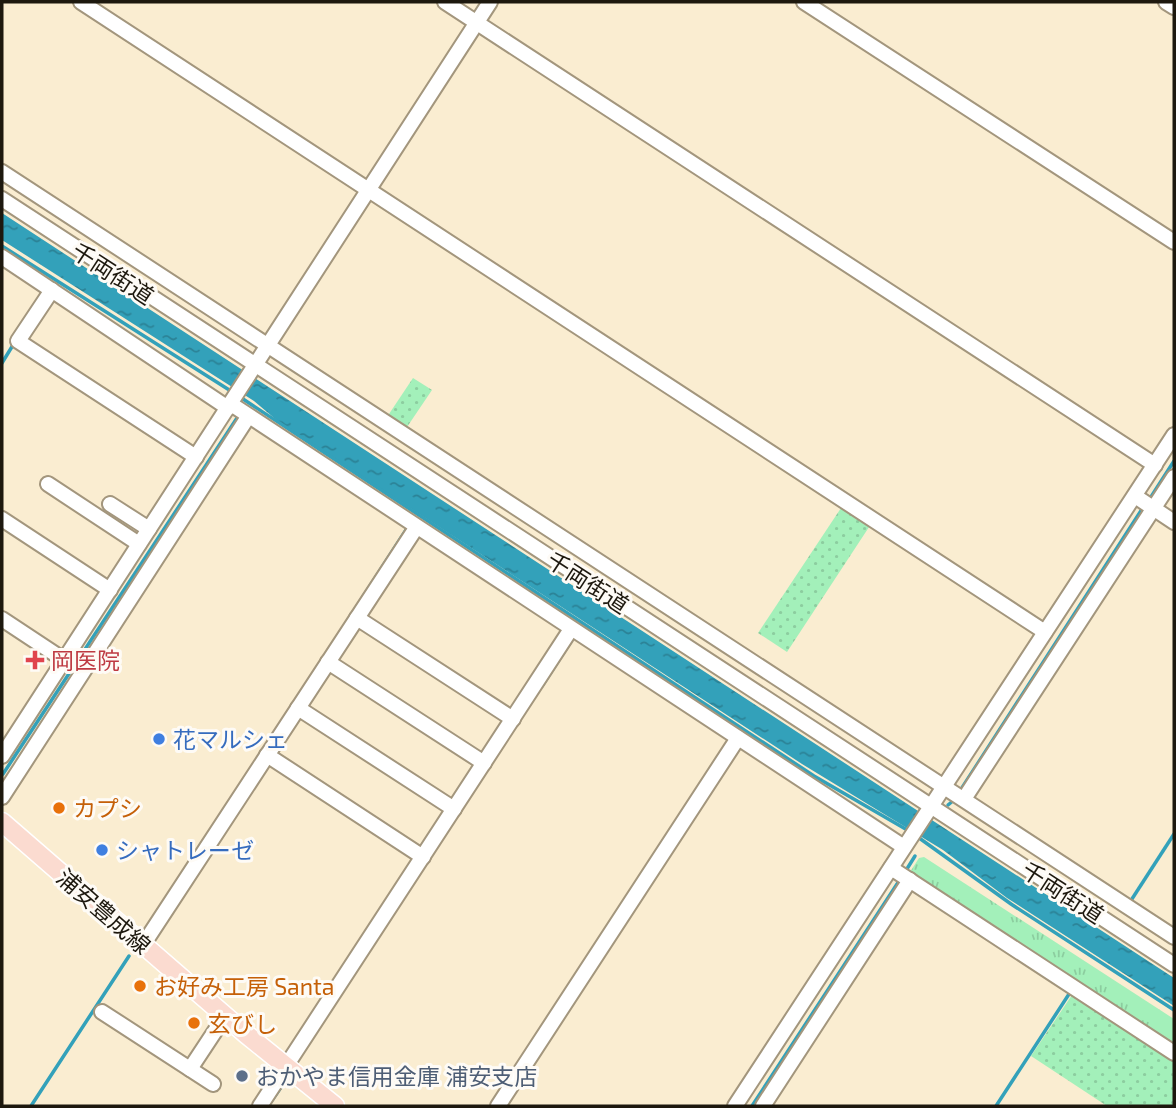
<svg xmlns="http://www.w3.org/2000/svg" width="1176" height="1108" font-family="'Exo 2','Noto Sans JP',sans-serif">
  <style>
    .grass { fill: url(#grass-dots) }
    .park { fill: url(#park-tufts) }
    .water { fill: url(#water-ripples) }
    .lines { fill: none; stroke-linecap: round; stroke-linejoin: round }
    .stream { stroke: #33a1ba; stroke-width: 3.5 }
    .minor-casing { stroke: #a3967d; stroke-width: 18 }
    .major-casing { stroke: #fff; stroke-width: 21 }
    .minor { stroke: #fff; stroke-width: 14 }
    .major { stroke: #fbdbd0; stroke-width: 18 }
    .health-dot { fill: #e0444e; stroke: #fefbf6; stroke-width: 2.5 }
    .shop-dot { fill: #3f7fe0; stroke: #fefbf6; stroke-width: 2.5 }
    .food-dot { fill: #e8710a; stroke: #fefbf6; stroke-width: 2.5 }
    .service-dot { fill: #5c6f8a; stroke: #fefbf6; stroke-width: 2.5 }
    .labels { text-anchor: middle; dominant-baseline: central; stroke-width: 6; stroke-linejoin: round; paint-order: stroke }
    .street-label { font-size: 23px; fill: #1d180e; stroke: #fefbf6 }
    .health-label { font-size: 23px; fill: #be3a42; stroke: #fefbf6; text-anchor: start }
    .shop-label { font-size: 23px; fill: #366cbe; stroke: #fefbf6; text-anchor: start }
    .food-label { font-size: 23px; fill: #c56008; stroke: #fefbf6; text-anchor: start }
    .service-label { font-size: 23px; fill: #4e5e75; stroke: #fefbf6; text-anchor: start }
  </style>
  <defs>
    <pattern id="grass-dots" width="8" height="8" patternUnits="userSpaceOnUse" patternTransform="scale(1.75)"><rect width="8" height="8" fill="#a3f0ba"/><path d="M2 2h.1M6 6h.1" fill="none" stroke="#8ccd9f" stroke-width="1.8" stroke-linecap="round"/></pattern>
    <pattern id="park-tufts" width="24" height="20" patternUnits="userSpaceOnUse" patternTransform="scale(1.75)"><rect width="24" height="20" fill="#a3f0ba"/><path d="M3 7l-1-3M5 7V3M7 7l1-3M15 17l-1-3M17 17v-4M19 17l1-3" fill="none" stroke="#8ccd9f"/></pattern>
    <pattern id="water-ripples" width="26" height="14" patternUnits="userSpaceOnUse" patternTransform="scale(1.75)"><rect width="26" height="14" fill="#33a1ba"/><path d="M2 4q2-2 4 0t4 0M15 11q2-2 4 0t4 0" fill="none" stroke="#2b8296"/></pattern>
  </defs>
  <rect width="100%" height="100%" fill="#faedd1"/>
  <!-- grass -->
  <g class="grass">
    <polygon points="413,378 432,390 405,430 387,417"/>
    <polygon points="843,505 871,524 787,652 758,633"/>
    <polygon points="1074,992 1174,1059 1174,1106 1107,1106 1031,1056"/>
  </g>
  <!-- park -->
  <polygon class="park" points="924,857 1174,1019 1174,1045 910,872 919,858"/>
  <!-- water -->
  <polygon class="water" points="2,213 1174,978 1174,1006 1007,898 943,850 802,764 280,423 254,401 2,240"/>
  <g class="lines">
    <!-- stream -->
    <g class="stream">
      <polyline points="2,246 234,393"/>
      <polyline points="2,363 13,345"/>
      <polyline points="240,397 814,776 909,831"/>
      <polyline points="1149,500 1174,461"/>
      <polyline points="348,620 406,530"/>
      <polyline points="542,686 575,635"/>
      <polyline points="3,774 239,415"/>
      <polyline points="958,794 1144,506"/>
      <polyline points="948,805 954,800"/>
      <polyline points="915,835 1011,904 1174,1010"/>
      <polyline points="905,872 915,856"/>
      <polyline points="1130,902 1174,834"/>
      <polyline points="31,1106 129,956"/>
      <polyline points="268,1106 286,1080"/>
      <polyline points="752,1106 901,878"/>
      <polyline points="996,1106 1071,991"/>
    </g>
    <!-- minor casing -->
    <g class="minor-casing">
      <g id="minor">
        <polyline points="81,2 1045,632"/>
        <polyline points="445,2 1155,465"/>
        <polyline points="804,2 1174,242"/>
        <polyline points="1166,2 1174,7"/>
        <polyline points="2,172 1174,937"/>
        <polyline points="2,199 1174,965"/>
        <polyline points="2,257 228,408"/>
        <polyline points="52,290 18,341 196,457"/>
        <polyline points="231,404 904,847"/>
        <polyline points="48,484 139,544"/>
        <polyline points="1135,496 1174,522"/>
        <polyline points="110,504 149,529"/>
        <polyline points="2,519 110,590"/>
        <polyline points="357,618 513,719"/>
        <polyline points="2,619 64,660"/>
        <polyline points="328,662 484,763"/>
        <polyline points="298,708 454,809"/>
        <polyline points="267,755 423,857"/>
        <polyline points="2,756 490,2"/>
        <polyline points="2,797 248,417"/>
        <polyline points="964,799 1174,477"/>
        <polyline points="891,868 1174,1053"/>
        <polyline points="143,945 416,528"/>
        <polyline points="102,1012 213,1084"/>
        <polyline points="190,1069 225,1016"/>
        <polyline points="260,1106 571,629"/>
        <polyline points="498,1106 738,738"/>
        <polyline points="735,1106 1174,435"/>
        <polyline points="763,1106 910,880"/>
      </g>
    </g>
    <!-- major casing -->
    <g class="major-casing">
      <polyline id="major" points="2,822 246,1034 335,1106"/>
    </g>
    <!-- minor -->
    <use href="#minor" class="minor"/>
    <!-- major -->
    <use href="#major" class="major"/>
  </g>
  <!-- markers -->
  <path class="health-dot" d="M31.5 649.5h7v7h7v7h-7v7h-7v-7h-7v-7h7z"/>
  <g class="shop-dot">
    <circle cx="159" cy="739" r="7"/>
    <circle cx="102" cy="850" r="7"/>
  </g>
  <g class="food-dot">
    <circle cx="59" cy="808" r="7"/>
    <circle cx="140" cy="986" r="7"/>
    <circle cx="194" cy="1023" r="7"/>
  </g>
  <circle class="service-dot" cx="242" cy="1076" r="7"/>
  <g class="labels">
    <!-- street labels -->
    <g class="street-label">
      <text transform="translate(113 273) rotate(33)">千両街道</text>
      <text transform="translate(588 582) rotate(33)">千両街道</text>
      <text transform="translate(1063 892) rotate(33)">千両街道</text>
      <text transform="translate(104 911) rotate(41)">浦安豊成線</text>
    </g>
    <!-- health labels -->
    <g class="health-label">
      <text x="51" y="660">岡医院</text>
    </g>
    <!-- shop labels -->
    <g class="shop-label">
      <text x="173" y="739">花マルシェ</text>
      <text x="116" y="850">シャトレーゼ</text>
    </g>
    <!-- food labels -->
    <g class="food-label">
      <text x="73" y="808">カプシ</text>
      <text x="154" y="986">お好み工房 Santa</text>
      <text x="208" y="1023">玄びし</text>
    </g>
    <!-- service labels -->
    <g class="service-label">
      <text x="256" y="1076">おかやま信用金庫 浦安支店</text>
    </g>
  </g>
  <!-- border -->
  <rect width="1176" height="1108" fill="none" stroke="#1d180e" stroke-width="7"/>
</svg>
